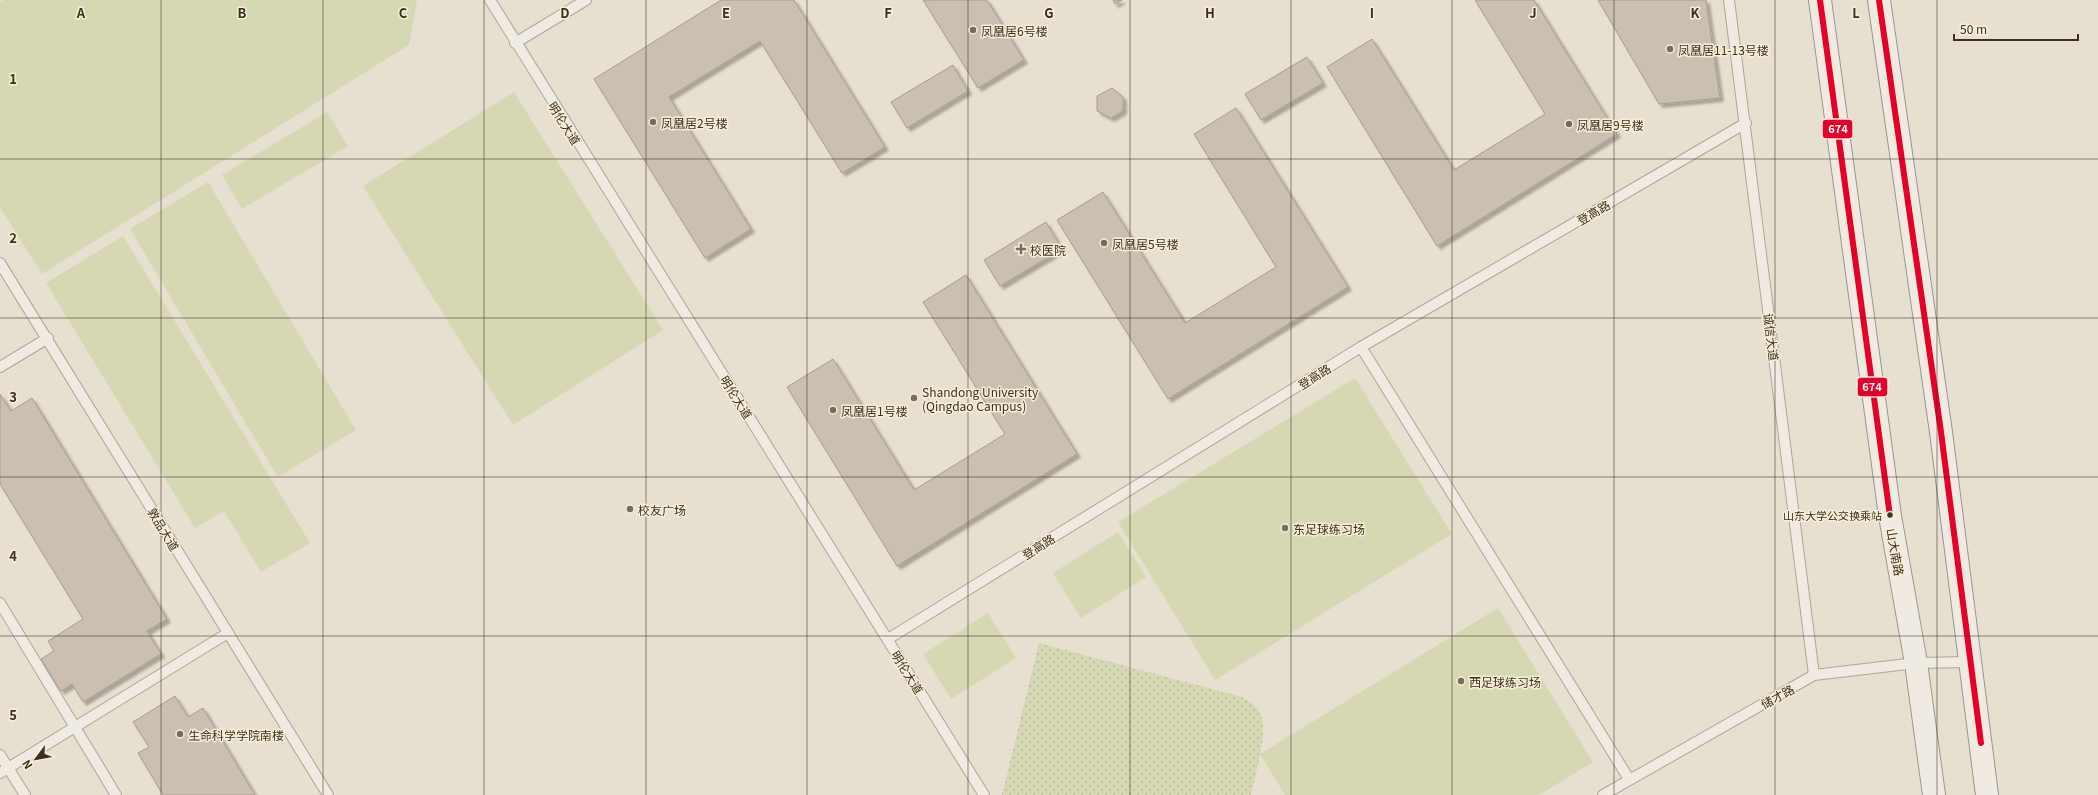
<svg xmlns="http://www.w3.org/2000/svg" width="2098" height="795" font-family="Georgia,'Noto Sans SC',serif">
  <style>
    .grass { fill: url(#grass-dots) }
    .garden { fill: #d6d7b3 }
    .building { fill: #cbbfb2; stroke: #a89c90; filter: url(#shadow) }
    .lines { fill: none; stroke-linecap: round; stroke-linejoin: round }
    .lane-casing { stroke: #ada599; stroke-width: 12 }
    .secondary-casing { stroke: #9c958a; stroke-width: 24 }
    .lane { stroke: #efebe3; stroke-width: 10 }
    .secondary { stroke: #efebe3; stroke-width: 22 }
    .bus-1-casing { stroke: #f7eed8; stroke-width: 9 }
    .bus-1 { stroke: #e4002b; stroke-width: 6 }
    .grid { fill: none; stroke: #3d2e20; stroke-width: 1; stroke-opacity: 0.55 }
    .poi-dot { fill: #786c5e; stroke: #f7eed8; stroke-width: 1.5 }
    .bus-dot { fill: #3d2e20; stroke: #f7eed8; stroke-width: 1.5 }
    .labels { text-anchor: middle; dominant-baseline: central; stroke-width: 3; stroke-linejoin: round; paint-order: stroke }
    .bus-label { font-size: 11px; fill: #3d2e20; stroke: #f7eed8; text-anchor: end }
    .poi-label { font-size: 12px; fill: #3d2e20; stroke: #f7eed8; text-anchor: start }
    .street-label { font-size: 12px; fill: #3d2e20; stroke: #f7eed8 }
    .grid-label { font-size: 13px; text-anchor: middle; font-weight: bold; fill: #3d2e20; stroke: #f7eed8; stroke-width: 3; stroke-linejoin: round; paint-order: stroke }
    .line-badge { stroke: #f7eed8; stroke-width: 1.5 }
    .badge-label { font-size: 11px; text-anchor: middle; font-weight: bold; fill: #fff }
  </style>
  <defs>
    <pattern id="grass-dots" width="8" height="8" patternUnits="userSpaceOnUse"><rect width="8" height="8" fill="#d6d7b3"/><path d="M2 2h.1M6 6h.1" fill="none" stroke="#b9b99a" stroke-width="1.8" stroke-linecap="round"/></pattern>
    <filter id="shadow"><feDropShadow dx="3.5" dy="3.5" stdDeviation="1" flood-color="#0004"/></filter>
  </defs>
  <rect width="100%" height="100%" fill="#e7e0d1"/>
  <!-- grass -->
  <path class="grass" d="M1039,643L1242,697C1249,701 1256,705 1260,713C1269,732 1255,774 1251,795H1002Z"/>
  <!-- garden -->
  <g class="garden">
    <polygon points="4,0 415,0 417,2 409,45 42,274 0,207 0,2"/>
    <polygon points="514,92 663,330 513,425 363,186"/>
    <polygon points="327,112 348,146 242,209 222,175"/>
    <polygon points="208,182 356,430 278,477 130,229"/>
    <polygon points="123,236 310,543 261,572 224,511 195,528 46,283"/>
    <polygon points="1355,378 1452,534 1215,680 1118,522"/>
    <polygon points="1118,532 1146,577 1081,618 1053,573"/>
    <polygon points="1498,608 1593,762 1539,795 1285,795 1260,754"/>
    <polygon points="988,613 1016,658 951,699 923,654"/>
  </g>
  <!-- building -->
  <g class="building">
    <polygon points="721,0 794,0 885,147 842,173 760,41 669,97 751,229 705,258 594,79"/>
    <polygon points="923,0 987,0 1024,60 978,88"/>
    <polygon points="1113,0 1122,0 1115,4"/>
    <polygon points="1475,0 1534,0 1617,134 1437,246 1327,67 1372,39 1454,170 1545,114"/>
    <polygon points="1598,0 1706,0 1720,98 1659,104"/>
    <polygon points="1307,57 1323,83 1261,120 1245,94"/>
    <polygon points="953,65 968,91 907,128 891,102"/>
    <polygon points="1112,88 1123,97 1123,111 1111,118 1097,111 1097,96"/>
    <polygon points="1236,108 1348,287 1168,399 1057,220 1103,192 1185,323 1276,267 1194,134"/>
    <polygon points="1046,222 1062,249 1000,286 984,260"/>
    <polygon points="966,275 1077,454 897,566 787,387 833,359 914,490 1005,434 923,302"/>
    <polygon points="0,394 11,411 32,398 167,619 147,631 161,654 83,702 72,684 61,691 41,659 54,651 48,641 83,619 0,484"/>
    <polygon points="175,696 188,717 203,708 255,795 163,795 138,753 149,747 133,722"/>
  </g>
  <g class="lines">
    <!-- lane casing -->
    <g class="lane-casing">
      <g id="lane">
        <polyline points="490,0 984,795"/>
        <polyline points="1729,0 1814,675"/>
        <polyline points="515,43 586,0"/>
        <polyline points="0,263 328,795"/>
        <polyline points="1361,347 1629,779"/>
        <polyline points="0,367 48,338"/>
        <polyline points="0,603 116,795"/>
        <polyline points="888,639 1361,347 1746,123"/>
        <polyline points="0,755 25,795"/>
        <polyline points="0,773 228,633"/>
        <polyline points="1603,795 1814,675 1916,663 1970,662"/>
      </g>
    </g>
    <!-- secondary casing -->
    <g class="secondary-casing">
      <g id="secondary">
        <polyline points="1820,0 1890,516 1916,663 1934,795"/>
        <polyline points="1879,0 1941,432 1987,795"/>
      </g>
    </g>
    <!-- lane -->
    <use href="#lane" class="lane"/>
    <!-- secondary -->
    <use href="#secondary" class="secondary"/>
    <!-- bus-1 casing -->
    <g class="bus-1-casing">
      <g id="bus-1">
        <polyline points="1820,0 1890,516"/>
        <polyline points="1879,0 1941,432 1981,743"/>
      </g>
    </g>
    <!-- bus-1 -->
    <use href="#bus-1" class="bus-1"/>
  </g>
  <!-- grid -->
  <path class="grid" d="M161,0V795M323,0V795M484,0V795M646,0V795M807,0V795M968,0V795M1130,0V795M1291,0V795M1452,0V795M1614,0V795M1775,0V795M1937,0V795M0,159H2098M0,318H2098M0,477H2098M0,636H2098"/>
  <!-- markers -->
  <g class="poi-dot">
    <circle cx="973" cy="30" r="4"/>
    <circle cx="1670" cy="49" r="4"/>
    <circle cx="653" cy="122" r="4"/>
    <circle cx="1569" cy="124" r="4"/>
    <circle cx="1104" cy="243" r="4"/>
    <path d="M1019 243h4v4h4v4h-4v4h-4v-4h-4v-4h4z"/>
    <circle cx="914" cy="398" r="4"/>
    <circle cx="833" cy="410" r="4"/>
    <circle cx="630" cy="509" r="4"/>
    <circle cx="1285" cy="528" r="4"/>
    <circle cx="1461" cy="681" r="4"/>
    <circle cx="180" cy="734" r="4"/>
  </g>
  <circle class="bus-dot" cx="1890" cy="515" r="3.5"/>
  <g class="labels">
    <!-- bus labels -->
    <g class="bus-label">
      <text x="1882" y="515">山东大学公交换乘站</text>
    </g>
    <!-- poi labels -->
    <g class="poi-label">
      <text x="981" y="30">凤凰居6号楼</text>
      <text x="1678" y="49">凤凰居11-13号楼</text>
      <text x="661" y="122">凤凰居2号楼</text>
      <text x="1577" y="124">凤凰居9号楼</text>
      <text x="1112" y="243">凤凰居5号楼</text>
      <text x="1030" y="249">校医院</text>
      <text x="922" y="391">Shandong University<tspan x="922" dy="14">(Qingdao Campus)</tspan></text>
      <text x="841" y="410">凤凰居1号楼</text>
      <text x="638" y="509">校友广场</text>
      <text x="1293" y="528">东足球练习场</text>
      <text x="1469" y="681">西足球练习场</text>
      <text x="188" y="734">生命科学学院南楼</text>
    </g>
    <!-- street labels -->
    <g class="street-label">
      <text transform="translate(565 123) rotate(58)">明伦大道</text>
      <text transform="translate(1593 212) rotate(-30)">登高路</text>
      <text transform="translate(1772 337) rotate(83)">诚信大道</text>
      <text transform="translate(1314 376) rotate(-32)">登高路</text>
      <text transform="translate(737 397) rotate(58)">明伦大道</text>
      <text transform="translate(164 529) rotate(59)">敦品大道</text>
      <text transform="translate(1038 546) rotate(-32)">登高路</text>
      <text transform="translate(1896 552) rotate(80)">山大南路</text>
      <text transform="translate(908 672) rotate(58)">明伦大道</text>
      <text transform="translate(1777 696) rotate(-29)">储才路</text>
    </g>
  </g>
  <g class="grid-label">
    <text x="81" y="18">A</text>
    <text x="242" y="18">B</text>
    <text x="403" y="18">C</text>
    <text x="565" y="18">D</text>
    <text x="726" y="18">E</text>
    <text x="888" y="18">F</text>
    <text x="1049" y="18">G</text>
    <text x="1210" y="18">H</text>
    <text x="1372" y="18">I</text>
    <text x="1533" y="18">J</text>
    <text x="1695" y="18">K</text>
    <text x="1856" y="18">L</text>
    <text x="13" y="84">1</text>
    <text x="13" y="243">2</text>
    <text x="13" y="402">3</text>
    <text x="13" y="561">4</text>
    <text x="13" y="720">5</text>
  </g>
  <g class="line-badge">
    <rect x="1822" y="119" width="31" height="20" rx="4" fill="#e4002b"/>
    <rect x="1857" y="377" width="31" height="20" rx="4" fill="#e4002b"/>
  </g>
  <g class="badge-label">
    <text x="1838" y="133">674</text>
    <text x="1872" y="391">674</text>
  </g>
  <!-- north arrow -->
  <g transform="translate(36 759) rotate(238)" stroke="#f7eed8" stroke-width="3" paint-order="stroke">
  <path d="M0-3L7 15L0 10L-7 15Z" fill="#3d2e20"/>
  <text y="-6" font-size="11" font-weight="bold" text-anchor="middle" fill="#3d2e20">N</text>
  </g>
  <!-- scale -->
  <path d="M1954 34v6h124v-6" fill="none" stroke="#3d2e20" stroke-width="2"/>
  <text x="1960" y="34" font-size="12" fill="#3d2e20" stroke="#f7eed8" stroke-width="3" paint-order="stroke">50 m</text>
</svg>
